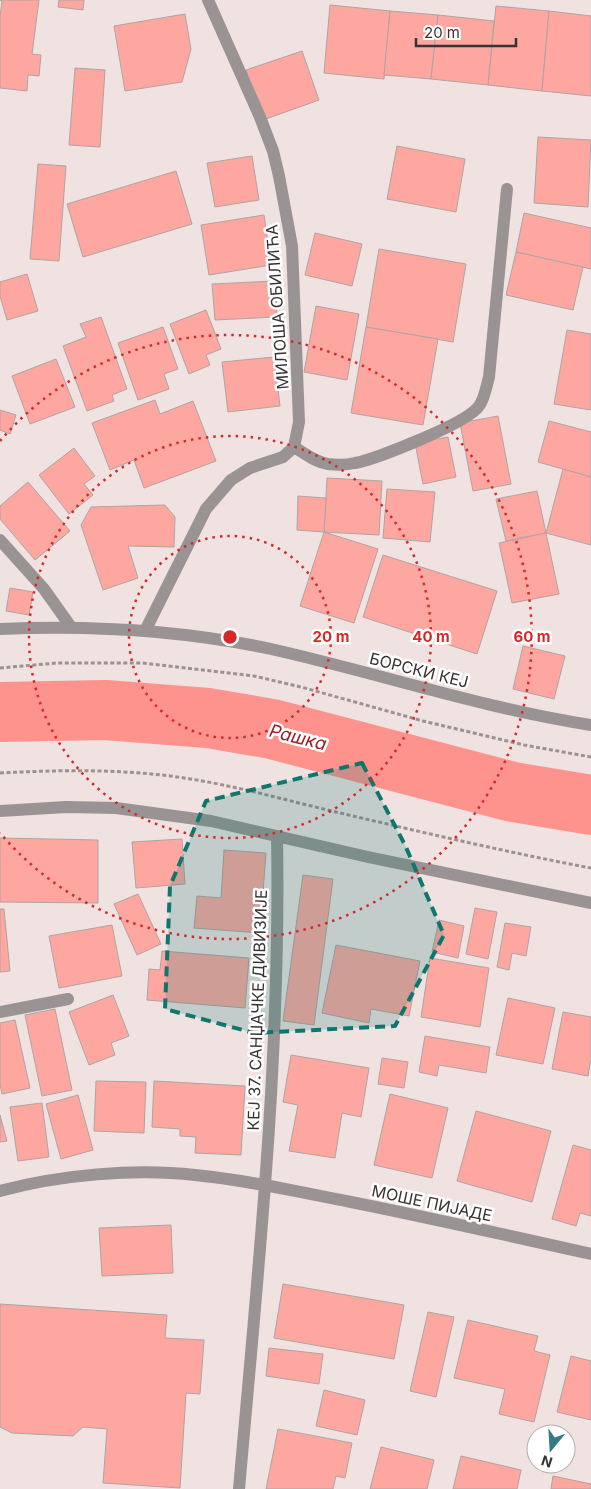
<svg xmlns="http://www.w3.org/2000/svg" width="591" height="1489" font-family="Inter,sans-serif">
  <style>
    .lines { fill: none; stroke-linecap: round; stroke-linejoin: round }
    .river { stroke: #fe938d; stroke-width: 60 }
    .building { fill: #fda7a0; stroke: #b0a3a2 }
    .path { stroke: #9b9291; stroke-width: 3; stroke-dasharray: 4 2.5; stroke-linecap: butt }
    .minor { stroke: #999493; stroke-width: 12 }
    .marked { fill: #0f766e; fill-opacity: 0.2; stroke: #0f766e; stroke-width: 4; stroke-dasharray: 10 6; stroke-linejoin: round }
    .ring { fill: none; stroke: #d62828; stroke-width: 2.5; stroke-dasharray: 2.5 5 }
    .labels { text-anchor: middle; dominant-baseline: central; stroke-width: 5; stroke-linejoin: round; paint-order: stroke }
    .street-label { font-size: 16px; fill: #383333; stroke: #fff }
    .water-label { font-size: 18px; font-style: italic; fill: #9a1d24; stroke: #fff }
    .centre { fill: #d62828; stroke: #fff; stroke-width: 2.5 }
    .ring-label { font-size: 15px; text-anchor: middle; font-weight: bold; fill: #d62828; stroke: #fff; stroke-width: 5; stroke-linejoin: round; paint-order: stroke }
  </style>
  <rect width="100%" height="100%" fill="#efe2e1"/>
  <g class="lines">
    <!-- river -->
    <polyline class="river" points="0,712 105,710 208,718 272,729 513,792 591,805"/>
  </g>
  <!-- building -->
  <g class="building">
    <polygon points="0,0 39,0 32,54 41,55 39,76 28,75 27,91 0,88 0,17 2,1"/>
    <polygon points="59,0 84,0 83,10 58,7"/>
    <polygon points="330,5 390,11 384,79 324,73"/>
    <polygon points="496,6 549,11 542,91 488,85"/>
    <polygon points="390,11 438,15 431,79 384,75"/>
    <polygon points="549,11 591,16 591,96 542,91"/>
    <polygon points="185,14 191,49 182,82 125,91 114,26"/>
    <polygon points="438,15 494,21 488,85 431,79"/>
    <polygon points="302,51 319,100 263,120 246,70"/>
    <polygon points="75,68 105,70 100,147 69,145"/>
    <polygon points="538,137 591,140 588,207 534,203"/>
    <polygon points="397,146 465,159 456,212 387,199"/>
    <polygon points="252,156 259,200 215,207 207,163"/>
    <polygon points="38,164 66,166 59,261 30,259"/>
    <polygon points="176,171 192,224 83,257 67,204"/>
    <polygon points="524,213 591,228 591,269 516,252"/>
    <polygon points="264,215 271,265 209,275 201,225"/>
    <polygon points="315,233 362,244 352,286 305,275"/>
    <polygon points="379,249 466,264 453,342 366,327"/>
    <polygon points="516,252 583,267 573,310 506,295"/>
    <polygon points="27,274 38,311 7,320 0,296 0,282"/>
    <polygon points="275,281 277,317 215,320 212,284"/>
    <polygon points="316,306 359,314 347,380 304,372"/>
    <polygon points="206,310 221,349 206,355 210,365 189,374 170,324"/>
    <polygon points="101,317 127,389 112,395 114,401 87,411 63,346 86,337 80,324"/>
    <polygon points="163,327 178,369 164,374 169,389 138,400 118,343"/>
    <polygon points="366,327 438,339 423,425 351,413"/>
    <polygon points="567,330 591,334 591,410 554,404"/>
    <polygon points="274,357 280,406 228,412 222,362"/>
    <polygon points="56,359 75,407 30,424 12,376"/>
    <polygon points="155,400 160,414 193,401 216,461 144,488 134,460 110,470 92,423"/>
    <polygon points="0,410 16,415 10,434 0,430"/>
    <polygon points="498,416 511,484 473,491 460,423"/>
    <polygon points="549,421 591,432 591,477 538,462"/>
    <polygon points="448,437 456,477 423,484 415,443"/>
    <polygon points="74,448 95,476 84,484 93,495 69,514 39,475"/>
    <polygon points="563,469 591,477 591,545 546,533"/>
    <polygon points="327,478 382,481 379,535 324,532"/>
    <polygon points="28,482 70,531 35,560 0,519 0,506"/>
    <polygon points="387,489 435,492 430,542 383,538"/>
    <polygon points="537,491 546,533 506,541 496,499"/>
    <polygon points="298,496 326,498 324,532 297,530"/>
    <polygon points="165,505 175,517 174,547 128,546 138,578 103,590 81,525 91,507"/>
    <polygon points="324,532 378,549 354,623 300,606"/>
    <polygon points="546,533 559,594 512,603 499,543"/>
    <polygon points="383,555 497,591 477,654 363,617"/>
    <polygon points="10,588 33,592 29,615 6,611"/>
    <polygon points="523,646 565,656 554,699 513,689"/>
    <polygon points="0,838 98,840 98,903 0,902"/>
    <polygon points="182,839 185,884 136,888 132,842"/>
    <polygon points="224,850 266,853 260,933 194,928 197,896 221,898"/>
    <polygon points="303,875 333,879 314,1025 283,1021"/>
    <polygon points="138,894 161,944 137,955 114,904"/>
    <polygon points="475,908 497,912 488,959 466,954"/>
    <polygon points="0,909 4,909 10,971 0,972"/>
    <polygon points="439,920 464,926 458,958 432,952"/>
    <polygon points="505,923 531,927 526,956 512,953 509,970 497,967"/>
    <polygon points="112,925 122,976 59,988 49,936"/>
    <polygon points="336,945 420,961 409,1016 371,1009 369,1023 322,1013"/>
    <polygon points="162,951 249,958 245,1008 147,1000 149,969 160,970"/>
    <polygon points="430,958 489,968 480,1027 421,1017"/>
    <polygon points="113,995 129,1036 111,1043 115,1055 89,1065 69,1012"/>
    <polygon points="508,998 555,1008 543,1064 496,1055"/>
    <polygon points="55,1009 72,1090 42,1096 25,1015"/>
    <polygon points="563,1012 591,1017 591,1058 588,1076 552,1069"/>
    <polygon points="15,1020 30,1088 2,1094 0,1084 0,1023"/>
    <polygon points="425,1036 490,1047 486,1073 439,1065 437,1076 419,1072"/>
    <polygon points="291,1055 369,1068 361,1117 342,1113 335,1158 289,1151 298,1105 283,1102"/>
    <polygon points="382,1058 408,1062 404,1088 378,1084"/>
    <polygon points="96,1081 146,1082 144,1133 94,1131"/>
    <polygon points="154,1081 245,1086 241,1155 195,1153 196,1137 180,1136 180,1129 152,1127"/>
    <polygon points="390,1094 448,1108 432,1178 374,1165"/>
    <polygon points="78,1095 93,1150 61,1159 46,1104"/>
    <polygon points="42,1103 49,1157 18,1161 10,1107"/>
    <polygon points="476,1111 551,1131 532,1202 457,1181"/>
    <polygon points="0,1115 7,1141 0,1142"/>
    <polygon points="573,1145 591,1150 591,1216 580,1213 576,1226 552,1219"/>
    <polygon points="171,1225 173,1273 102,1276 99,1228"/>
    <polygon points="283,1284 404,1305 394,1359 274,1338"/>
    <polygon points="0,1304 167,1315 165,1338 204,1340 200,1394 186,1393 180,1488 103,1483 107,1429 83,1427 73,1436 12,1433 0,1427"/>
    <polygon points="428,1312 454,1317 436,1397 410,1391"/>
    <polygon points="468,1320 538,1336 534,1351 550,1355 534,1422 499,1414 505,1389 454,1378"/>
    <polygon points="269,1348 323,1354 319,1384 266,1376"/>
    <polygon points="571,1356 591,1361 591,1420 557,1412"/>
    <polygon points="324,1390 365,1400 357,1435 316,1426"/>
    <polygon points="278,1429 352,1443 345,1478 336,1476 333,1489 266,1489"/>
    <polygon points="381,1447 434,1460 427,1489 370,1489"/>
    <polygon points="461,1456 521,1470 517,1489 453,1489"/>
    <polygon points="553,1476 591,1484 591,1489 551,1489"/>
  </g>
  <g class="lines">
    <!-- path -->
    <g class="path">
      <polyline points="0,668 57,663 143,663 254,676 301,687 423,721 524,745 591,757"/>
      <path d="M0,773C57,770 113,769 170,776C226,783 281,799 336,812C421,832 506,852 591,868"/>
    </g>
    <!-- minor -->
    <g class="minor">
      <path d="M294,447C304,453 315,462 328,464C337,465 346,465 355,463C376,459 468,423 479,406C485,398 486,387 489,377L507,189"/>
      <polyline points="0,540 44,589 71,627"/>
      <path d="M0,629C90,625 182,630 271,649C378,673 482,708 591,725"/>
      <polyline points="145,631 206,509 231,480 250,468 283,457 294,447 299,422 292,246 279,176 273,151 260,117 208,0"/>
      <polyline points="0,811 66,807 116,808 211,821 368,857 591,903"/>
      <polyline points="0,1012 68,999"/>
      <path d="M0,1191C59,1175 134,1168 195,1175C247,1180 299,1192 351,1202C431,1218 511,1236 591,1254"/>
      <path d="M239,1489C258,1272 281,1054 277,836"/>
    </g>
  </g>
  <!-- marked area -->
  <path class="marked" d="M362,763L405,845L444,935L395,1026L254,1033L165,1009L170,886L206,801Z"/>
  <!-- distance rings -->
  <g class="ring">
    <circle cx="230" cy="637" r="101"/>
    <circle cx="230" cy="637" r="201"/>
    <path d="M0 441A302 302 0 1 1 0 833"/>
  </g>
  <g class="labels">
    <!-- street labels -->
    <g class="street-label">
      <text transform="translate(277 307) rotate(-94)">МИЛОША ОБИЛИЋА</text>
      <text transform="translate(419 670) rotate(14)">БОРСКИ КЕЈ</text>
      <text transform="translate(257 1010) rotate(-88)">КЕЈ 37. САНЏАЧКЕ ДИВИЗИЈЕ</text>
      <text transform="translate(432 1203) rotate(12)">МОШЕ ПИЈАДЕ</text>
    </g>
    <!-- water labels -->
    <g class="water-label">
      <text transform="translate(298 737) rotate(14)">Рашка</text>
    </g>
  </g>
  <circle cx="230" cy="637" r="8" class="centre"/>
  <g class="ring-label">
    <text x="331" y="642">20 m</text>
    <text x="431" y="642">40 m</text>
    <text x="532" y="642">60 m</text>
  </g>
  <!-- north arrow -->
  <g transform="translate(551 1449) rotate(198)"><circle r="24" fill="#ffffff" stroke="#afadad"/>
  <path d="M0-4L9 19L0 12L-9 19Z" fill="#347c83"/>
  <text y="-8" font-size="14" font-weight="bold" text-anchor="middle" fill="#383333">N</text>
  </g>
  <!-- scale -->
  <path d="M416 38v8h100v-8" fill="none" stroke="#383333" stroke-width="2.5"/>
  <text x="424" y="38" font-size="15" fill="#383333" stroke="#ffffff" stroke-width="4" paint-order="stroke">20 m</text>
</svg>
